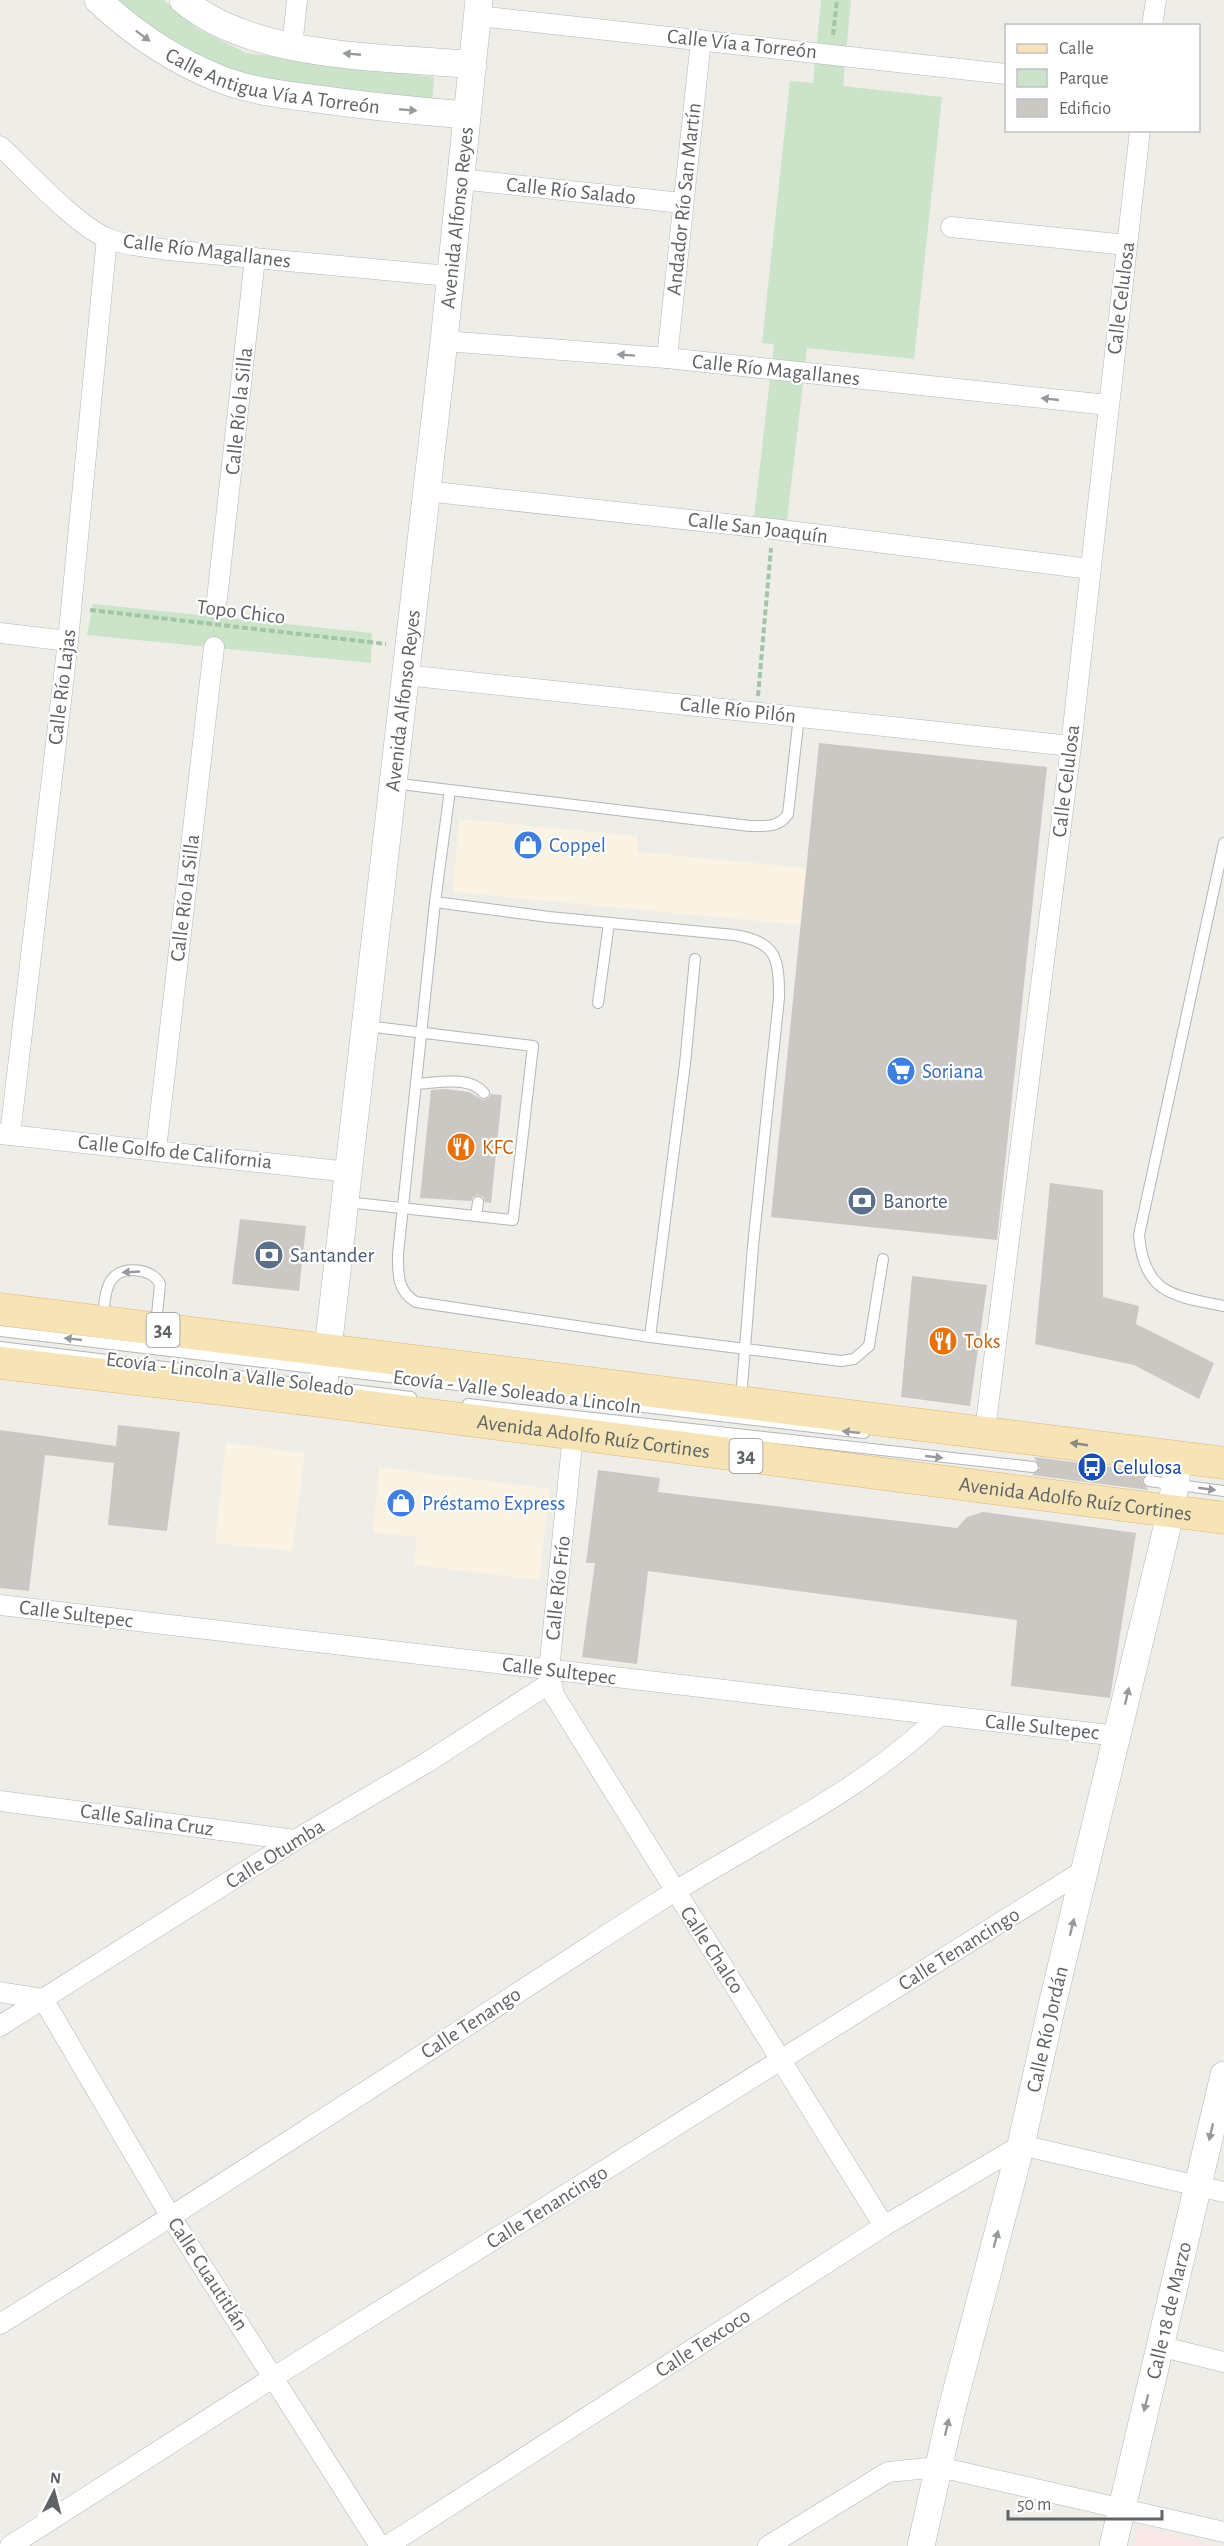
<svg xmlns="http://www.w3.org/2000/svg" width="1224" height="2546" font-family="'Alegreya Sans',sans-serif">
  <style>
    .commercial { fill: #faf2e2 }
    .medical { fill: #f9e7e8 }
    .green { fill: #cbe3c8 }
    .building { fill: #cbc8c4 }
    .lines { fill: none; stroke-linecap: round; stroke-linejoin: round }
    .lane-casing { stroke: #b3b5b8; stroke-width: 12 }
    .street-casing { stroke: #b3b5b8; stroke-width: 21 }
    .secondary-casing { stroke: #b2b5b8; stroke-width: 28 }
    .primary-casing { stroke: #e1b36f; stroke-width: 33 }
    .path { stroke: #a2c4a7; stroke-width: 4; stroke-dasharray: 6 3; stroke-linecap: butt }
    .lane { stroke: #fff; stroke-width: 10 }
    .street { stroke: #fff; stroke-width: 20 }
    .secondary { stroke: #fff; stroke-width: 27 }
    .primary { stroke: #f6e4b6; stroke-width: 32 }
    .oneway { fill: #979a9c }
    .oneway2 { fill: #8c8a7e }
    .labels { text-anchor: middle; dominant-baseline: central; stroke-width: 4.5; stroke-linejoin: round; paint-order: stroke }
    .shield { fill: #fff; stroke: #8f9294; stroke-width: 1.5 }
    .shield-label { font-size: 20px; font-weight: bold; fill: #5f6366 }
    .street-label { font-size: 21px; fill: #5f6366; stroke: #fff }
    .shop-label { font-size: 21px; fill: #366cbe; stroke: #fff; text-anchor: start }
    .food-label { font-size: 21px; fill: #c56008; stroke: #fff; text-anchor: start }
    .service-label { font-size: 21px; fill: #4e5e75; stroke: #fff; text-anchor: start }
    .transit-label { font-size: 21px; fill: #164399; stroke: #fff; text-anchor: start }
  </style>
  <rect width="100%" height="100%" fill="#efede8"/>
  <!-- commercial -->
  <g class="commercial">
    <polygon points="459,819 638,836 637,852 807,868 801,925 453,892"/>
    <polygon points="226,1443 305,1453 292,1551 215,1543"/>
    <polygon points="379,1467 550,1489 539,1580 414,1565 417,1537 373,1533"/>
  </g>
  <!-- medical -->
  <polygon class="medical" points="1137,2526 1214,2546 1133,2546"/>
  <!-- green -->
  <g class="green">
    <polygon points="103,0 164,0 198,29 246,53 434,77 432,105 246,81 186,56"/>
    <polygon points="821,0 851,0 843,86 942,97 914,359 807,348 787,521 754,517 774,344 762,343 790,81 813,83"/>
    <polygon points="93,604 372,633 371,663 87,635"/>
  </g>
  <!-- building -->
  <g class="building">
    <polygon points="819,743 1047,767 997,1240 771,1217"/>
    <polygon points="446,1089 469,1092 483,1100 489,1098 491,1094 502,1095 491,1203 485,1202 483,1197 478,1195 473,1197 471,1201 420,1198 431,1090"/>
    <polygon points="1050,1183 1103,1190 1103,1297 1139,1306 1136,1324 1214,1363 1199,1399 1134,1365 1035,1344"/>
    <polygon points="240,1219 306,1226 299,1291 232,1284"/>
    <polygon points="912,1276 987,1285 970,1406 901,1397"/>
    <polygon points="118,1425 180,1432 167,1531 108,1525 114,1463 45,1455 29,1591 0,1588 0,1430 116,1446"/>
    <polygon points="1034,1457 1150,1472 1142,1481 1148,1490 1032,1475 1040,1468"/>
    <polygon points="598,1470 660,1478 658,1492 957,1528 967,1517 983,1512 1136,1533 1110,1698 1011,1686 1017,1620 648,1571 637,1664 582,1657 595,1563 586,1563"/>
  </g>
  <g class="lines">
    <!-- lane casing -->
    <g class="lane-casing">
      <g id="lane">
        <path d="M392,783L750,826C765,826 779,828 788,814L799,716"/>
        <path d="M450,790L435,902L398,1254C398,1274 397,1291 416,1302L650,1337L841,1361L854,1359L869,1346L883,1259"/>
        <path d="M1224,843L1139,1235C1144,1294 1173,1296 1224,1306"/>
        <path d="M435,902L549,917L734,935C777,942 779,958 779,998L753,1246L741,1399"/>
        <polyline points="598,1003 609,923"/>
        <path d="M416,1084C438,1083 469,1075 484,1093"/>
        <polyline points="346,1202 513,1220 533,1046 366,1026"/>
        <polyline points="476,1216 478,1202"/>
        <path d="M103,1321C104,1308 104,1288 113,1278C124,1265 153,1269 160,1284L156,1325"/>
        <polyline points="0,1331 864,1433"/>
        <polyline points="650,1337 685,1064 695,959"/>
        <polyline points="0,1347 411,1397"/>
        <polyline points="468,1404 1033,1467"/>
        <polyline points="1149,1481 1224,1491"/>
      </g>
    </g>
    <!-- street casing -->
    <g class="street-casing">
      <g id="street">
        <polyline points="478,16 1006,74"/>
        <polyline points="1152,26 1156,0"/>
        <polyline points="292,47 297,0"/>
        <path d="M0,146C27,171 76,226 109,239C128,246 148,247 168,250L449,276"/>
        <polyline points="460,179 682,203"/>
        <polyline points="951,227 1127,245"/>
        <polyline points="444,341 667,358 1108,405"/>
        <polyline points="667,358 701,40"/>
        <polyline points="425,491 773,529 1090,569"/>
        <polyline points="217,599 255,258"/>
        <polyline points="0,633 68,641"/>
        <polyline points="405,675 1071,746"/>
        <polyline points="0,1134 349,1172"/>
        <polyline points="10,1135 68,641 107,238"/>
        <polyline points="156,1150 214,647"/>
        <polyline points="985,1431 1071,746 1140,130"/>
        <polyline points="573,1435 549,1670 554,1695 884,2226"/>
        <polyline points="0,1605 1118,1736"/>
        <polyline points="0,1801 295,1840"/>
        <polyline points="0,1992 43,1999 171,2217 380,2546"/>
        <polyline points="0,2026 295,1840 426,1763 550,1683"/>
        <path d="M0,2324C220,2187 436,2046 653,1905C749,1843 855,1797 938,1717"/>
        <polyline points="1159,2346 1224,2362"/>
        <polyline points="10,2546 274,2377 1086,1869"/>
        <polyline points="387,2546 884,2226 1021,2145 1224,2192"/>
        <polyline points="768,2546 888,2472 939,2467 1224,2532"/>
      </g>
    </g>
    <!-- secondary casing -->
    <g class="secondary-casing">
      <g id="secondary">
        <path id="s1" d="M98,0C133,33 175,61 220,79C251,91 285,95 318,99C367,106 417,111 467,115"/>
        <path d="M183,0C254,60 383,56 473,65"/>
        <path id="s2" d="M322,1401L444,341L479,0"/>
        <path id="s3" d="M921,2546L951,2412L1021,2145L1053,2001L1171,1511L1179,1457"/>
        <path id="s4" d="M1113,2546L1224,2075"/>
      </g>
    </g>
    <!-- primary casing -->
    <g class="primary-casing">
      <g id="primary">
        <polyline points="0,1309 1224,1463"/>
        <path id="s5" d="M0,1363L322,1401L1224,1518"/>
      </g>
    </g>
    <!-- path -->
    <g class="path">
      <polyline points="833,35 837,0"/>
      <polyline points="90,610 386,644"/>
      <polyline points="758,696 771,548"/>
    </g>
    <!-- lane -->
    <use href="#lane" class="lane"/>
    <!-- street -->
    <use href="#street" class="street"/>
    <!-- secondary -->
    <use href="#secondary" class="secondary"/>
    <!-- primary -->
    <use href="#primary" class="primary"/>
  </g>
  <!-- one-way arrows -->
  <defs><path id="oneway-solid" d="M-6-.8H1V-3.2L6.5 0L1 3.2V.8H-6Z" transform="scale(1.5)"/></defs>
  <g class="oneway">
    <use href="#oneway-solid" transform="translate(143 36) rotate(37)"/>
    <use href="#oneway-solid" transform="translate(352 54) rotate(-175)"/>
    <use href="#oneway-solid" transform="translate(408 110) rotate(5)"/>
    <use href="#oneway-solid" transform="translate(626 355) rotate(-176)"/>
    <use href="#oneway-solid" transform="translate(1050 399) rotate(-174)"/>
    <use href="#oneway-solid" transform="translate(131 1272) rotate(177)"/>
    <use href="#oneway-solid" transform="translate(73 1339) rotate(-174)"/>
    <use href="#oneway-solid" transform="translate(851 1432) rotate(-174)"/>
    <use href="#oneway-solid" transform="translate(934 1457) rotate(6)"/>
    <use href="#oneway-solid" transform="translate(1207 1489) rotate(8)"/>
    <use href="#oneway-solid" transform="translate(1127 1696) rotate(-77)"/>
    <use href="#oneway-solid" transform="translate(1072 1927) rotate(-76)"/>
    <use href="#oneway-solid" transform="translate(1211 2132) rotate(103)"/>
    <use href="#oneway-solid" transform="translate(996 2239) rotate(-75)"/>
    <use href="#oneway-solid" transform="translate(1146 2403) rotate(104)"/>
    <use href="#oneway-solid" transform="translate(947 2427) rotate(-77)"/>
  </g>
  <use class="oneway2" href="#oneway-solid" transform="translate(1079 1444) rotate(-172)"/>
  <!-- icons -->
  <defs>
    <g id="shop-disc" transform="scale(1.5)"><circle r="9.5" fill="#3f7fe0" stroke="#fff"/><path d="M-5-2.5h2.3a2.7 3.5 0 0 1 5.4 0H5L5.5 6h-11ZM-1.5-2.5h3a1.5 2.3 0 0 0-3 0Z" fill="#fff"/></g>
    <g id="supermarket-disc" transform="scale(1.5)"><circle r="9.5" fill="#3f7fe0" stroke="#fff"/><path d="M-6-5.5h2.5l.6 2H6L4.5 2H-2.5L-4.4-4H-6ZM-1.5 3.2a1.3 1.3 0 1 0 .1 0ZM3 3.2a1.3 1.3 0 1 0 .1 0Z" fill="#fff"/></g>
    <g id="restaurant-disc" transform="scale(1.5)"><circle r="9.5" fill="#e8710a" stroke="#fff"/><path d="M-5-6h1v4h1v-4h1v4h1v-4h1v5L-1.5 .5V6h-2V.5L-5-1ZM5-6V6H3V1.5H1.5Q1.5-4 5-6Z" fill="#fff"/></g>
    <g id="bank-disc" transform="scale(1.5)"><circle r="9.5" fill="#5c6f8a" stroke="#fff"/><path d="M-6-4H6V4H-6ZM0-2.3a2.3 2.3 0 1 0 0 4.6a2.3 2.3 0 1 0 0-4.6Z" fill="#fff"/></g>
    <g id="bus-disc" transform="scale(1.5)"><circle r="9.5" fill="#1a4fb4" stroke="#fff"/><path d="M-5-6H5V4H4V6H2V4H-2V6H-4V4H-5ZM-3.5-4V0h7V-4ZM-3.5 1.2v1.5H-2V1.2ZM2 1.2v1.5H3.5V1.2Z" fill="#fff"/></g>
  </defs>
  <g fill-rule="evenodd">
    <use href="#shop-disc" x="528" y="845"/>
    <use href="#supermarket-disc" x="901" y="1071"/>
    <use href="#restaurant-disc" x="461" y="1147"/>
    <use href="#bank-disc" x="862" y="1201"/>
    <use href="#bank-disc" x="269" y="1255"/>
    <use href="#restaurant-disc" x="943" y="1341"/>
    <use href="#bus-disc" x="1092" y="1467"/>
    <use href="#shop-disc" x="401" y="1503"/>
  </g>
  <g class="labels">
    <!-- shield labels -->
    <g class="shield">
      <rect x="146.5" y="1313" width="33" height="34" rx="4.5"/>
      <rect x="729.5" y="1439" width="33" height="34" rx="4.5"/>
    </g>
    <g class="shield-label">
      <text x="163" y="1330">34</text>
      <text x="746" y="1456">34</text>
    </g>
    <!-- street labels -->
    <g class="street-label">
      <text transform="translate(742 44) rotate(6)">Calle Vía a Torreón</text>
      <text stroke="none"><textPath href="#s1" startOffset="198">Calle Antigua Vía A Torreón</textPath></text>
      <text transform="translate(571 191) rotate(6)">Calle Río Salado</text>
      <text transform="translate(684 199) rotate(-84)">Andador Río San Martín</text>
      <text stroke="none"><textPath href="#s2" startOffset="1191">Avenida Alfonso Reyes</textPath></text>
      <text transform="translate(207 251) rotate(7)">Calle Río Magallanes</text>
      <text transform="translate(1121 298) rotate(-83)">Calle Celulosa</text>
      <text transform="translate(776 370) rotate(6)">Calle Río Magallanes</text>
      <text transform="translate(239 411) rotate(-84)">Calle Río la Silla</text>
      <text transform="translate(758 528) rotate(7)">Calle San Joaquín</text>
      <text transform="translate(241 612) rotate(7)">Topo Chico</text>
      <text transform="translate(62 687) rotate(-83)">Calle Río Lajas</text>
      <text stroke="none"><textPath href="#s2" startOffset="705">Avenida Alfonso Reyes</textPath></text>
      <text transform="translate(738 710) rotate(6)">Calle Río Pilón</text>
      <text transform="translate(1066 781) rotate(-83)">Calle Celulosa</text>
      <text transform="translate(185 898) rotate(-83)">Calle Río la Silla</text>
      <text transform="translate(175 1152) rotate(6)">Calle Golfo de California</text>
      <text transform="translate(230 1374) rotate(7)">Ecovía - Lincoln a Valle Soleado</text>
      <text transform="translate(517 1392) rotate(7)">Ecovía - Valle Soleado a Lincoln</text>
      <text stroke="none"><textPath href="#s5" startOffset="598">Avenida Adolfo Ruíz Cortines</textPath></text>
      <text stroke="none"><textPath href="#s5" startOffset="1084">Avenida Adolfo Ruíz Cortines</textPath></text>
      <text transform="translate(558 1588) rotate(-84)">Calle Río Frío</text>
      <text transform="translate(76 1614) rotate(7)">Calle Sultepec</text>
      <text transform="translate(559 1671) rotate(7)">Calle Sultepec</text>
      <text transform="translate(1042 1727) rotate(6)">Calle Sultepec</text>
      <text transform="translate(147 1820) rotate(8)">Calle Salina Cruz</text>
      <text transform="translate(275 1854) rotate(-32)">Calle Otumba</text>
      <text transform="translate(959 1949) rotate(-32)">Calle Tenancingo</text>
      <text transform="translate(712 1950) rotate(57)">Calle Chalco</text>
      <text transform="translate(471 2023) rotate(-33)">Calle Tenango</text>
      <text stroke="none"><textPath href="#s3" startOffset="532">Calle Río Jordán</textPath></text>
      <text transform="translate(547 2207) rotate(-32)">Calle Tenancingo</text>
      <text transform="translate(208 2274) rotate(57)">Calle Cuautitlán</text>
      <text stroke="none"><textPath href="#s4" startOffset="242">Calle 18 de Marzo</textPath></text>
      <text transform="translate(703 2343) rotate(-33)">Calle Texcoco</text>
    </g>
    <!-- shop labels -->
    <g class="shop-label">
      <text x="549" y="845">Coppel</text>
      <text x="922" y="1071">Soriana</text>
      <text x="422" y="1503">Préstamo Express</text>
    </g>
    <!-- food labels -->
    <g class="food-label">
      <text x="482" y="1147">KFC</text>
      <text x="964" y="1341">Toks</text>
    </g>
    <!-- service labels -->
    <g class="service-label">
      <text x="883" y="1201">Banorte</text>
      <text x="290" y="1255">Santander</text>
    </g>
    <!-- transit labels -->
    <g class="transit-label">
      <text x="1113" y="1467">Celulosa</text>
    </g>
  </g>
  <!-- legend -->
  <rect x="1005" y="24" width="195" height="108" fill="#ffffff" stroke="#bfc1c2" stroke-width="1.5"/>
  <rect x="1017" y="44" width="30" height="9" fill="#f6e4b6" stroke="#bfc1c2" stroke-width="1.5"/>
  <text x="1059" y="54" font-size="18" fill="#5f6366">Calle</text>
  <rect x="1017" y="69" width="30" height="18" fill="#cbe3c8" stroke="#bfc1c2" stroke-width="1.5"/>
  <text x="1059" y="84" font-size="18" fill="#5f6366">Parque</text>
  <rect x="1017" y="99" width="30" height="18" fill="#cbc8c4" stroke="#bfc1c2" stroke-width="1.5"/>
  <text x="1059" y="114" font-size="18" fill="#5f6366">Edificio</text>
  <!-- north arrow -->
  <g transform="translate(54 2492) rotate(6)" stroke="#ffffff" stroke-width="4.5" paint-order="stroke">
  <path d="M0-4.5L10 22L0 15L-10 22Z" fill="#5f6366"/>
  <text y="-9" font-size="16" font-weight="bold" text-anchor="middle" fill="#5f6366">N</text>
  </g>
  <!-- scale -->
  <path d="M1008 2510v9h154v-9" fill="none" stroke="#5f6366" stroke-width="3"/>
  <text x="1017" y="2510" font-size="18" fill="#5f6366" stroke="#ffffff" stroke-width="4.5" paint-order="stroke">50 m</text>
</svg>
